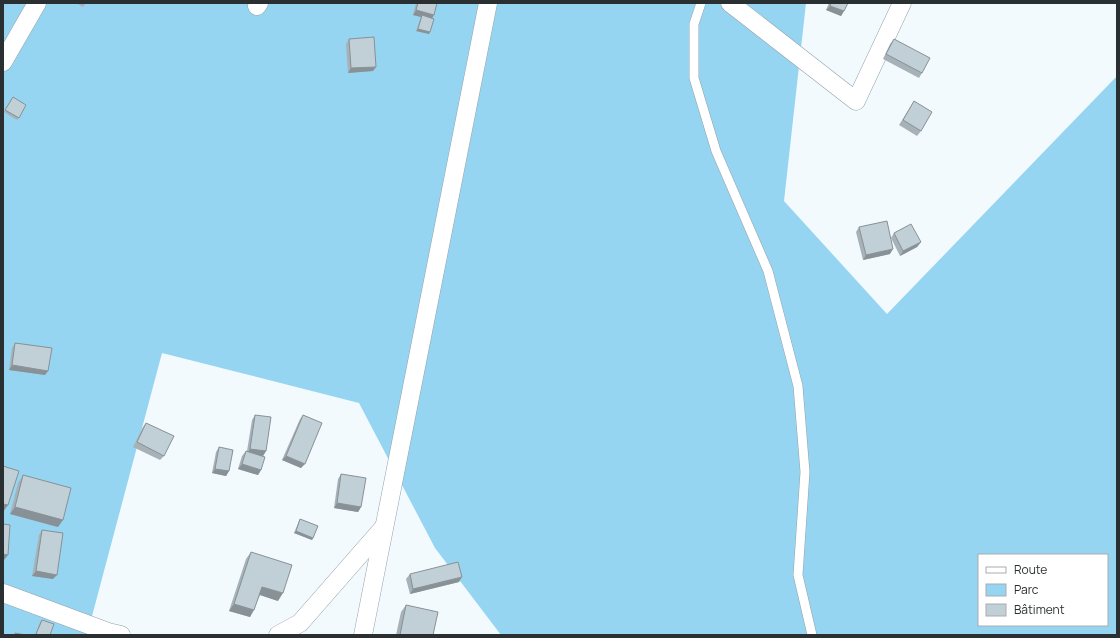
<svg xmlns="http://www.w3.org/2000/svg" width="1120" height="638" font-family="Manrope,sans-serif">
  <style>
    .green { fill: #96d5f1; fill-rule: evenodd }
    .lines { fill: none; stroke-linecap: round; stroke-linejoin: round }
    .lane-casing { stroke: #94a1a8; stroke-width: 10 }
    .street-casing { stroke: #94a1a8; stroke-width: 19 }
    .lane { stroke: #fff; stroke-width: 9 }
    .street { stroke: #fff; stroke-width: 18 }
    .wall { fill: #a6b2b8 }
    .shaded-wall { fill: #879196 }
    .building { fill: #c1cfd6; stroke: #879196 }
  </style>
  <rect width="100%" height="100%" fill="#f2fafe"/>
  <!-- green -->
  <path class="green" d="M3,3H806L784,201L887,314L1117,76V635H501L435,548L359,403L162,353L87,635H3ZM979,555H1107V625H979Z"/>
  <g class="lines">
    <!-- lane casing -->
    <g class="lane-casing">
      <polyline id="lane" points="701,3 694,24 694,78 716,151 768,271 798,386 805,472 798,575 812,635"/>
    </g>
    <!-- street casing -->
    <g class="street-casing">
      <g id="street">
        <polyline points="730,3 856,101 902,3"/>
        <polyline points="257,6 259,3"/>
        <polyline points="3,62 37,3"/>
        <polyline points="3,593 108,632 121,635"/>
        <polyline points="278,635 300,623 384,527"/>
        <polyline points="363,635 488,3"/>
      </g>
    </g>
    <!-- lane -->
    <use href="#lane" class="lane"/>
    <!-- street -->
    <use href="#street" class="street"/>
  </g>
  <!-- wall -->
  <g class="wall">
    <polygon points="76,3 86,3 83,7"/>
    <polygon points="416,3 437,3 432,18 429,34 416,31 421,17 413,15"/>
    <polygon points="829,3 848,3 844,11 841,16 826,10"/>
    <polygon points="349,39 376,67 373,71 348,73 346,44"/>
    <polygon points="894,39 922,73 919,78 883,59 890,44"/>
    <polygon points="11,99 19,118 17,120 4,112"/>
    <polygon points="914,101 921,131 917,136 899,125"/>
    <polygon points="859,227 890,254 863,260 856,232"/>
    <polygon points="894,233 921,242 917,247 900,256 891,238"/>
    <polygon points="15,343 45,375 9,370 12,348"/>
    <polygon points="255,415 266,451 263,456 261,470 258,475 238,469 242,456 246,451 247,451 252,420"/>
    <polygon points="303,415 301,468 282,460 300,419"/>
    <polygon points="146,423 164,456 160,460 133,447 143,427"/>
    <polygon points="219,447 229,471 226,476 212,473 216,452"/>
    <polygon points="341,474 361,507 358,512 334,508 338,479"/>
    <polygon points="23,475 58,527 10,514 18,483"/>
    <polygon points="300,519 313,538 312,540 294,533 299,521"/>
    <polygon points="42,530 53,579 32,576 39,535"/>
    <polygon points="251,552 278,601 260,595 250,617 229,611 246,559"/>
    <polygon points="410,574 459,582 410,594 406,579"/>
    <polygon points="406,605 433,635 396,635 401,612"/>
    <polygon points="42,620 50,635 35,635 40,622"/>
  </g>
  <!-- shaded-wall -->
  <g class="shaded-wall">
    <polygon points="830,6 844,11 841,16 826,10"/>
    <polygon points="416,10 434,15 431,20 422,15 421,17 413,15"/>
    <polygon points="418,29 430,32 429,34 416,31"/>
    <polygon points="376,67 373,71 348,73 351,68"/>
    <polygon points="921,242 917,247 900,256 903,251"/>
    <polygon points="893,249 890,254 863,260 866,255"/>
    <polygon points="12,365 48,371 45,375 9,370"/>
    <polygon points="250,449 266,451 263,456 247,454"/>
    <polygon points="286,456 305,464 301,468 282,460"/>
    <polygon points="242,464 261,470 258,475 238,469"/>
    <polygon points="215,469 229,471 226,476 212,473"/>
    <polygon points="337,503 361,507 358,512 334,508"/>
    <polygon points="3,504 8,505 3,512"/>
    <polygon points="15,507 63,520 58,527 10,514"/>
    <polygon points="296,531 313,538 312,540 294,533"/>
    <polygon points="3,554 8,555 4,560 3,560"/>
    <polygon points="36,571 57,575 53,579 32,576"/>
    <polygon points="462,577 459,582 410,594 413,589"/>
    <polygon points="262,587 283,593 278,601 257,594"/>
    <polygon points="234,604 254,610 250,617 229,611"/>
  </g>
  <!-- building -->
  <g class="building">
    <polygon points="418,3 437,3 434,15 416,10"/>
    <polygon points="831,3 848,3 844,11 830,6"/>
    <polygon points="422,15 434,19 430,32 418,29"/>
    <polygon points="374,37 376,67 351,68 349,39"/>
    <polygon points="894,39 930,58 922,73 886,54"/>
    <polygon points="13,97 26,105 19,118 5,110"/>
    <polygon points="914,101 932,112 921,131 903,120"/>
    <polygon points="887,221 893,249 866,255 859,227"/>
    <polygon points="911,224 921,242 903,251 894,233"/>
    <polygon points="15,343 52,348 48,371 12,365"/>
    <polygon points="255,415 271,417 266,451 250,449"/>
    <polygon points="303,415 322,423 305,464 286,456"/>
    <polygon points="146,423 174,436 164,456 137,442"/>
    <polygon points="219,447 233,450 229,471 215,469"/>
    <polygon points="246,451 265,457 261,470 242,464"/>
    <polygon points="3,466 19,471 8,505 3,504"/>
    <polygon points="341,474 366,478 361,507 337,503"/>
    <polygon points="23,475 71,488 63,520 15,507"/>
    <polygon points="300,519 318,526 313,538 296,531"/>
    <polygon points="3,524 10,525 8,555 3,554"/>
    <polygon points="42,530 63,533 57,575 36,571"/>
    <polygon points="251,552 292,565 283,593 262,587 254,610 234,604"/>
    <polygon points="458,562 462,577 413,589 410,574"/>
    <polygon points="406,605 438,612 433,635 400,635"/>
    <polygon points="42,620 54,624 50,635 40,635 36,634"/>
    <polygon points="15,633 25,635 15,635"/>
  </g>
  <!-- border -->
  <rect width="1120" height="638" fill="none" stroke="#2a3032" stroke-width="8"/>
  <!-- legend -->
  <rect x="978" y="554" width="130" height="72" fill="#ffffff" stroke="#aaacad"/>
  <rect x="986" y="567" width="20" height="6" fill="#ffffff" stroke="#aaacad"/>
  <text x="1014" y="574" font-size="12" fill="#2a3032">Route</text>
  <rect x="986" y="584" width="20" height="12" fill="#96d5f1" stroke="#aaacad"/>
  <text x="1014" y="594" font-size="12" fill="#2a3032">Parc</text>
  <rect x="986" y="604" width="20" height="12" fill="#c1cfd6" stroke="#aaacad"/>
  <text x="1014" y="614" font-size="12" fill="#2a3032">Bâtiment</text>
</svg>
